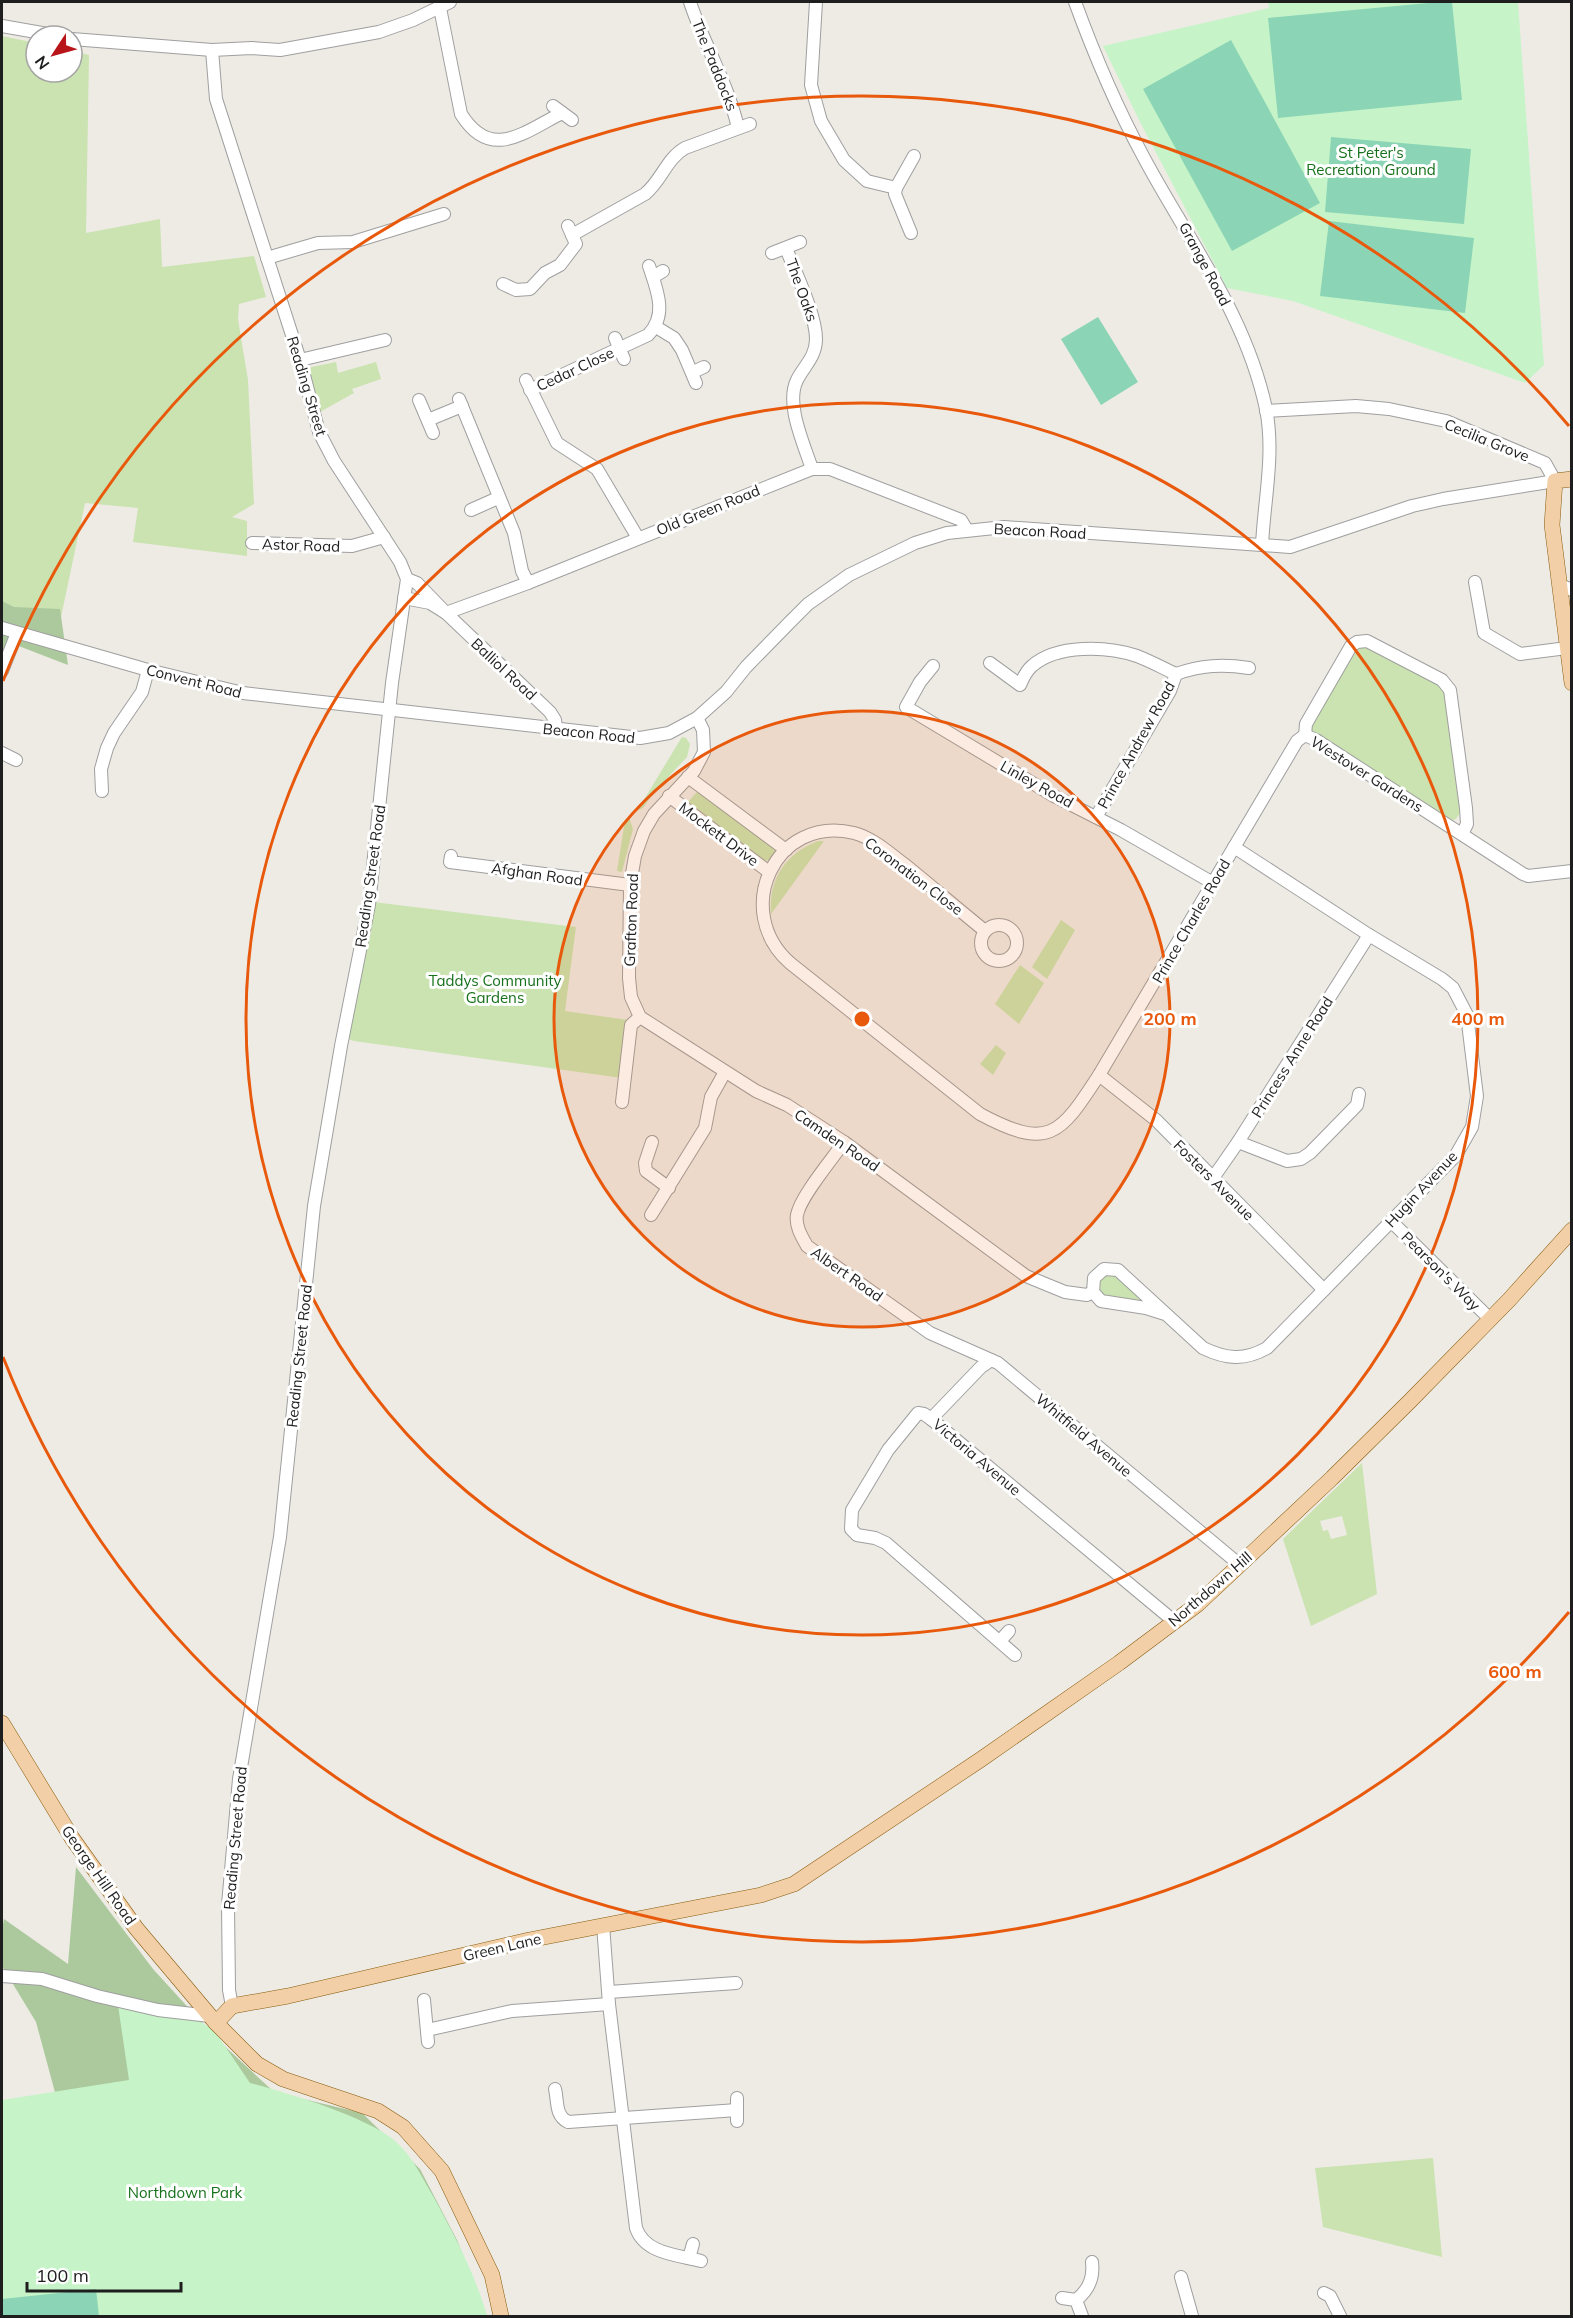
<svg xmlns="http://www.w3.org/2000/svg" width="1573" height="2318" font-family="Mulish,sans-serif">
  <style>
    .grass { fill: #cae3b0; fill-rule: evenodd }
    .forest { fill: #acc99e }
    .park { fill: #c6f4c8 }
    .pitch { fill: #8bd5b6 }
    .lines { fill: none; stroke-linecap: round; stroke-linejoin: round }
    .minor-casing { stroke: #9f9f9f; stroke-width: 14 }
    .major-casing { stroke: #885d0f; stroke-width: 16 }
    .minor { stroke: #fff; stroke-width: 12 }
    .major { stroke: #f2cfa6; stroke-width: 15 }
    .ring { fill: none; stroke: #e8590c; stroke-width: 3 }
    .labels { text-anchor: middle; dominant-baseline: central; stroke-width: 6; stroke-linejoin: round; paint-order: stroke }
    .street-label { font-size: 15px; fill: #1e1e1e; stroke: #fff }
    .park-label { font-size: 15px; fill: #17711c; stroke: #fff }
    .centre { fill: #e8590c; stroke: #fff; stroke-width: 3 }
    .ring-label { font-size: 18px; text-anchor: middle; font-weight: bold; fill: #e8590c; stroke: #fff; stroke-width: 6; stroke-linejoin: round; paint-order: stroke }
  </style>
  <rect width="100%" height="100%" fill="#eeebe5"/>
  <!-- grass -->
  <g class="grass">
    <polygon points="2,36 36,43 36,72 72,72 72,51 89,55 86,233 160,219 162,267 254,256 266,297 239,304 238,319 248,380 254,504 232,517 247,521 247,556 133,542 138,508 85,503 57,636 2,624"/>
    <polygon points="336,362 338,373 376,362 381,379 352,389 354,393 320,412 307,368"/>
    <polygon points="1359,647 1370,647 1444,687 1461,811 1456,819 1449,821 1311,732 1309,728 1351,651"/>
    <polygon points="682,737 686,738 690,744 687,757 655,791 643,808 637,811"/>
    <polygon points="697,792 773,847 776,853 771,860 763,861 686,804"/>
    <polygon points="629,817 633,829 622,872 617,871 625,820"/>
    <path d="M818,841H824L771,914C768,879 786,853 818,841Z"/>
    <polygon points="373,902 576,927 565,1011 628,1020 622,1078 354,1041 346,1038"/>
    <polygon points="1061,920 1075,930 1047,979 1032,967"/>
    <polygon points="1020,965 1044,983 1019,1024 995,1004"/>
    <polygon points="996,1045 1006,1053 993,1075 980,1064"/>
    <polygon points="1112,1271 1147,1303 1104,1297 1099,1291 1099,1279"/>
    <path d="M1362,1463L1377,1594L1311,1626L1283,1539ZM1342,1516L1347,1535L1331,1539L1328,1530L1323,1531L1320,1521Z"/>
    <polygon points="1433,2158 1442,2257 1323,2227 1315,2168"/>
  </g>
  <!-- forest -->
  <g class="forest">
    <polygon points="2,601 14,607 60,609 68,665 16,645 2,674"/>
    <polygon points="76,1867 153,1969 217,2039 274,2092 362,2113 420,2169 457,2240 487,2316 341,2316 56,2096 36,2022 2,1966 2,1930 4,1919 68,1964"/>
  </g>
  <!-- park -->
  <g class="park">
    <polygon points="1268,2 1518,2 1544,365 1525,383 1293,301 1227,288 1140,122 1103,46 1269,8"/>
    <path d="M118,2005L199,2021L214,2030L250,2083C288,2093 364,2116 394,2140C412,2155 421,2176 433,2196C454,2235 475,2273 487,2316H2V2100L129,2080Z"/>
  </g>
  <!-- pitch -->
  <g class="pitch">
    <polygon points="1439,2 1452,2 1462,100 1278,118 1268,18"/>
    <polygon points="1231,40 1320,203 1232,251 1143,89"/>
    <polygon points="1331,137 1471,149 1464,224 1325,212"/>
    <polygon points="1329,221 1474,238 1465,313 1320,296"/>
    <polygon points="1098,317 1138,382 1101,405 1061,339"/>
    <polygon points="96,2289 99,2316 2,2316 2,2299"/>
  </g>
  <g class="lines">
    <!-- minor casing -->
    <g class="minor-casing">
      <g id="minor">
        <path d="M690,2C704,45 728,83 738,128"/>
        <polyline points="816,2 811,85 821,121 844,160 867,181 896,188"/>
        <path d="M1075,2C1094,54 1116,106 1143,156C1187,239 1246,314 1266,409C1275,454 1264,501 1262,545"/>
        <path d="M440,8L461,114C491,162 524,132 562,113"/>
        <polyline points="2,26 59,36"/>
        <polyline points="72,39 212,50 252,48 280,50 379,32 413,20 450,2"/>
        <polyline points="212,50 216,99 300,360 319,432 334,461 400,562 407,579 392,683 369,905 341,1046 314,1206 280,1537 239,1779 228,1905 229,1990 232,2006"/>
        <polyline points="553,106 572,120"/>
        <polyline points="911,233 895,194 896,188 914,156"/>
        <path d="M572,235L645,194C662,180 666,159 685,148L750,124"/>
        <path d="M786,248C795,272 816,314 816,339C816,357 804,366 797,380C785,404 804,444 812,469"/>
        <polyline points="772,253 800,242"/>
        <polyline points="267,258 318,243 353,242 444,214"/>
        <polyline points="653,277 663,271"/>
        <polyline points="503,284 516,290 530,289 545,273 560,265 576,244 568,226"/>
        <polyline points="656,327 674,338 682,350 696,383"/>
        <polyline points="615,338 624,359"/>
        <polyline points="300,360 385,340"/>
        <polyline points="693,372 704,367"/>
        <polyline points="526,380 557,443 597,469 638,538"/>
        <path d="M530,390L648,335C668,315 657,290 649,266"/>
        <polyline points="459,399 514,533 522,571 528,583"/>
        <polyline points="419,400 433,433"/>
        <polyline points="428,420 462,406"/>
        <polyline points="471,510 498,498"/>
        <polyline points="252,543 352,546 384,537"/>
        <polyline points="407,579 417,583 446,613 550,712 555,720 556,729"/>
        <polyline points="1475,582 1484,633 1520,654 1567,648"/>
        <polyline points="1560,585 1572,590"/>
        <polyline points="404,598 430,603 446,613 528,583 812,469 830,469 961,520 967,530"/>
        <polyline points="2,628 148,670 243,693 640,738 669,733 697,718 726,692 746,667 790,622 808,604 849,575 915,543 947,533 1004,527 1290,547 1412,506 1443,499 1555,481 1545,463 1446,421 1389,409 1356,406 1266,411"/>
        <path d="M990,663L1020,685C1023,678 1026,671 1032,666C1057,644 1107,646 1137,656C1150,661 1163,668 1176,674C1201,665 1223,664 1249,668"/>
        <polyline points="933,666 920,682 906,707 1054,796 1121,830 1213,883"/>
        <polyline points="2,671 17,633"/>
        <polyline points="697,718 703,730 704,752 694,771 654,814 644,831 635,856 630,885 629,978 631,997 640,1017 756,1091 787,1105 844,1142 1026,1276 1065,1292 1087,1295 1093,1292"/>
        <polyline points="1305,735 1306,724 1310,717 1351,646 1357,642 1367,641 1442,680 1450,690 1466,808 1467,824 1462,834"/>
        <polyline points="1305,735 1316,740 1523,874 1528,876 1572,871"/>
        <polyline points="2,753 16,760"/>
        <polyline points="688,777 786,850"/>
        <polyline points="102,791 101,769 107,748 114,733 142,692 148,670"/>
        <polyline points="669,796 769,872"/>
        <polyline points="1096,817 1170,691 1176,674"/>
        <polyline points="451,856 450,862 630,885"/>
        <circle cx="999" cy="943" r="18"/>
        <path d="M985,931C958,909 931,886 904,864C888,852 873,838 854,833C775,814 731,911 790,963L980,1114C1049,1151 1060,1135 1099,1075L1297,741L1305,735"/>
        <polyline points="1099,1075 1156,1120 1324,1290"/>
        <polyline points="622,1102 631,1025 640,1017"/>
        <polyline points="652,1142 645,1163 646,1171 669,1188"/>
        <path d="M844,1142C833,1158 800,1197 797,1215C795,1226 802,1237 807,1246L930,1333L991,1360"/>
        <polyline points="1238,1142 1287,1161 1301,1159 1310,1153 1357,1105 1359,1094"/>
        <polyline points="1213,1178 1238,1142 1369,935"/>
        <polyline points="651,1215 705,1128 711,1097 725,1072"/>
        <polyline points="1392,1222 1490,1319"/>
        <path d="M1165,1314L1146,1308L1101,1301L1093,1292L1094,1278L1104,1269L1118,1270L1203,1348C1226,1359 1244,1361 1267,1348L1456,1155L1472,1127L1477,1096L1467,1015L1453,988L1442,979L1369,935L1234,847"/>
        <polyline points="931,1419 981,1367 991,1360 998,1363 1240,1565"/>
        <polyline points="1000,1641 1009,1631"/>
        <polyline points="1015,1655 886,1543 875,1538 857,1535 851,1529 852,1510 888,1450 918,1413 924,1414 931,1419 1175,1622"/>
        <path d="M603,1925L609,2004L636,2228C645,2254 678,2255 701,2261"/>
        <polyline points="2,1976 42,1979 97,1996 158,2010 210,2016"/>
        <polyline points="609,1992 736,1983"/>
        <polyline points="424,2000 428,2042"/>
        <polyline points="427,2030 512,2011 609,2004"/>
        <path d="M555,2089C558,2101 555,2116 568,2122L737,2110"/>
        <polyline points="737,2121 737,2098"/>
        <polyline points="689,2258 693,2244"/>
        <polyline points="1181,2277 1192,2316"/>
        <polyline points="1324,2293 1330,2296 1340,2316"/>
        <polyline points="1062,2298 1076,2300 1082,2316"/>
        <path d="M1076,2300C1089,2290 1094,2278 1092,2262"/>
      </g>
    </g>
    <!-- major casing -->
    <g class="major-casing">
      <g id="major">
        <polyline points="1572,479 1555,481 1552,525 1572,683"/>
        <polyline points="2,1723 72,1838 136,1928 216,2023 257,2064 283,2079 378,2111 403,2127 442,2171 492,2275 501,2316"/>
        <polyline points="216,2023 232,2006 288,1996 529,1940 761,1895 794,1884 980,1760 1119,1663 1198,1604 1332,1478 1410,1401 1509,1300 1572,1230"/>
      </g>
    </g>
    <!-- minor -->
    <use href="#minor" class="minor"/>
    <!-- major -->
    <use href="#major" class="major"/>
  </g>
  <!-- distance rings -->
  <circle cx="862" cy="1019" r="308" fill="#e8590c" fill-opacity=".12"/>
  <g class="ring">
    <circle cx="862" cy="1019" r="308"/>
    <circle cx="862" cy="1019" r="616"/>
    <path d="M1569 1612A923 923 0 0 1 3 1357M3 681A923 923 0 0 1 1569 426"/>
  </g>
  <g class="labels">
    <!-- street labels -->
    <g class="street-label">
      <text transform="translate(715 65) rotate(68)">The Paddocks</text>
      <text transform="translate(1205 264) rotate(62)">Grange Road</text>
      <text transform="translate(802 290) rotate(70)">The Oaks</text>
      <text transform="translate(575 369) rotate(-25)">Cedar Close</text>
      <text transform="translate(307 386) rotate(73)">Reading Street</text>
      <text transform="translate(1487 440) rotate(22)">Cecilia Grove</text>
      <text transform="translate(708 510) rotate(-22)">Old Green Road</text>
      <text transform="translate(1040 531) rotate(3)">Beacon Road</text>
      <text transform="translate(301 545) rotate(2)">Astor Road</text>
      <text transform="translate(504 669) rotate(43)">Balliol Road</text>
      <text transform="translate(194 681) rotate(14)">Convent Road</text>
      <text transform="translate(589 733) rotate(6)">Beacon Road</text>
      <text transform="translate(1136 745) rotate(-61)">Prince Andrew Road</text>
      <text transform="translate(1367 774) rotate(32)">Westover Gardens</text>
      <text transform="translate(1037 784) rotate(29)">Linley Road</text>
      <text transform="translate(719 834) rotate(37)">Mockett Drive</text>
      <text transform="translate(537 874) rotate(8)">Afghan Road</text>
      <text transform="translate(370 876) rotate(-82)">Reading Street Road</text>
      <text transform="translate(914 876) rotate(37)">Coronation Close</text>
      <text transform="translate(631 920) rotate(-88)">Grafton Road</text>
      <text transform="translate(1191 921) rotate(-60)">Prince Charles Road</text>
      <text transform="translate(1292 1057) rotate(-58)">Princess Anne Road</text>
      <text transform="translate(837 1140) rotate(34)">Camden Road</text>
      <text transform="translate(1214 1180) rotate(45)">Fosters Avenue</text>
      <text transform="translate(1421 1189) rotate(-47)">Hugin Avenue</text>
      <text transform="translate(1441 1271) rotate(45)">Pearson's Way</text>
      <text transform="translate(847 1274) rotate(35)">Albert Road</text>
      <text transform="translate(299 1356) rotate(-84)">Reading Street Road</text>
      <text transform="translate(1084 1435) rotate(40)">Whitfield Avenue</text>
      <text transform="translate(977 1457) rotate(40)">Victoria Avenue</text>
      <text transform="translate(1210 1589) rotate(-41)">Northdown Hill</text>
      <text transform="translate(235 1838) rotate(-85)">Reading Street Road</text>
      <text transform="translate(99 1875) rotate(55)">George Hill Road</text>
      <text transform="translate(502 1947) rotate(-13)">Green Lane</text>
    </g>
    <!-- park labels -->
    <g class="park-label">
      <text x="1371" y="152">St Peter's<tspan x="1371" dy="17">Recreation Ground</tspan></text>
      <text x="495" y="980">Taddys Community<tspan x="495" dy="17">Gardens</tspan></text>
      <text x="185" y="2192">Northdown Park</text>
    </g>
  </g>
  <circle cx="862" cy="1019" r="9" class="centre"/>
  <g class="ring-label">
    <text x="1170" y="1025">200 m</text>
    <text x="1478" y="1025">400 m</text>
    <text x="1515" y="1678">600 m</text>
  </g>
  <!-- border -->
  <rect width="1573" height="2318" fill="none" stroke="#1e1e1e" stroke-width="6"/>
  <!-- north arrow -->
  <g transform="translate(54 54) rotate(234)"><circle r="28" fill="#ffffff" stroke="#a5a5a5" stroke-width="1.5"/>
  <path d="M0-4.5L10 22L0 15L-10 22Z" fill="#b71519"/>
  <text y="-9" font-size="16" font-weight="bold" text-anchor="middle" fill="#1e1e1e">N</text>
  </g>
  <!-- scale -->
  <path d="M27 2282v9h154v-9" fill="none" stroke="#1e1e1e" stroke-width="3"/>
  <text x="36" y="2282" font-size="18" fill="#1e1e1e" stroke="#ffffff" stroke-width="4.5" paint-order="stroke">100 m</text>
</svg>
